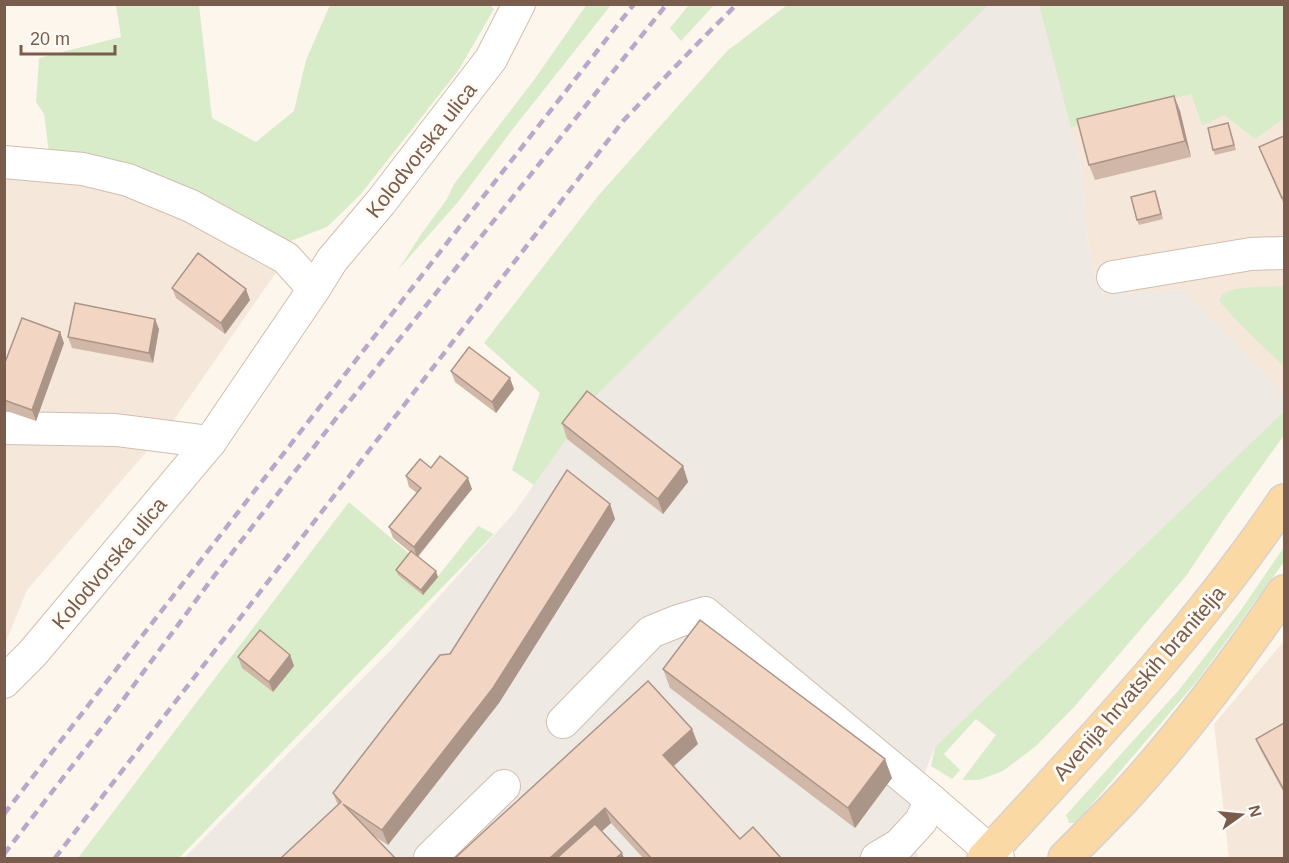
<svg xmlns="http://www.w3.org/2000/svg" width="1289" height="863" font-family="Arial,sans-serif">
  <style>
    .residential { fill: #f5e8da }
    .industrial { fill: #efe9e4 }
    .green { fill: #d8ecc9 }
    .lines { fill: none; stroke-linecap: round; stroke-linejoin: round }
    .minor-casing { stroke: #d1beb0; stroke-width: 34 }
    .major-casing { stroke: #dad1cd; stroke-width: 36 }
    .minor { stroke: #fff; stroke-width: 32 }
    .major { stroke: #fbd9a5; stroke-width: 33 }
    .rail { stroke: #b9a8c9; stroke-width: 4.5; stroke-dasharray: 9 6; stroke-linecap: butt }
    .wall { fill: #d1b7a8 }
    .shaded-wall { fill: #aa9588 }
    .building { fill: #f3d5c3; stroke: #aa9588; stroke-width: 1.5 }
    .labels { text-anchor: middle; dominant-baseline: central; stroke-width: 6; stroke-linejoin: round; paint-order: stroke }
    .street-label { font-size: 21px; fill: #7a5c4d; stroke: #fffaf3 }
  </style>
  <rect width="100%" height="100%" fill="#fdf6ec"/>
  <!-- residential -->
  <g class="residential">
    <polygon points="1191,94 1202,126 1224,114 1255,139 1284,119 1284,394 1185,290 1104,294 1090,260 1080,161 1071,128"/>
    <polygon points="5,161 128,180 286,258 173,421 27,590 5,644"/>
    <polygon points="1284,641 1284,858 1229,858 1214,724"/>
  </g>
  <!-- industrial -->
  <polygon class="industrial" points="988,5 1039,5 1080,161 1090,260 1103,294 1185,290 1284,394 1284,411 935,747 910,810 918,858 184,858 393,648 514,513 597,395"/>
  <!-- green -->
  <g class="green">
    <polygon points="489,4 494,9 458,71 360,195 327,227 288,242 49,153 44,114 36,102 39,58 121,37 116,5 199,5 212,118 256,142 294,111 306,60 330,5"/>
    <polygon points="587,4 611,5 512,130 458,202 398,270 422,233 447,199 454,184 534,80"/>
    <polygon points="689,5 714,5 681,41 670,28"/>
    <polygon points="787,5 988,5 597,395 534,485 512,470 540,393 484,343 598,196 727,51"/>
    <polygon points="1039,5 1284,5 1284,119 1255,139 1224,115 1202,126 1191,94 1071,128"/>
    <path d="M1284,286V367C1275,357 1221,308 1220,300C1220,297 1222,294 1225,293C1234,286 1272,287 1284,286Z"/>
    <polygon points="1284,411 1284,435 1227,515 1186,576 1075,706 1036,746 1003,771 979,780 962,780 996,735 976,719 944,754 960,770 952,779 931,766 935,747"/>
    <polygon points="349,502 413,557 423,595 478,526 494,534 179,858 78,858"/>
    <polygon points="1284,547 1284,562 1197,681 1076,823 1069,823 1066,815 1179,690 1241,610"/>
  </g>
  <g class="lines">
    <!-- minor casing -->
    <g class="minor-casing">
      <g id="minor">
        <polyline points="4,162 83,169 128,180 191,206 286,258 314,289"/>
        <polyline points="1113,277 1251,254 1284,253"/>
        <polyline points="4,428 116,430 210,442"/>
        <polyline points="4,682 32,654 210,442 314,289 332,260 381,202 491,59 519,4"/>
        <polyline points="563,722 651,632 678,621 705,613 931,800 998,858"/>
        <polyline points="430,858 504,786"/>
        <polyline points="877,858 899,845 921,821 931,800"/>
      </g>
    </g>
    <!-- major casing -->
    <g class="major-casing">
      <g id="major">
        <path d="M984,858C1089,744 1197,630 1284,501"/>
        <path d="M1065,858C1084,839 1104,819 1123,799C1182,735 1235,664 1284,592"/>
      </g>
    </g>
    <!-- minor -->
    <use href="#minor" class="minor"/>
    <!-- major -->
    <use href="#major" class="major"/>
    <!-- rail -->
    <g class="rail">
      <polyline points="4,814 443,248 634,4"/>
      <polyline points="4,854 117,708 211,580 341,412 667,4"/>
      <polyline points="55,858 623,121 700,41 737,4"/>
    </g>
  </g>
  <!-- wall -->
  <g class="wall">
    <polygon points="1174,96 1180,111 1191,157 1095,180 1089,165"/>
    <polygon points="1230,129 1236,150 1215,155 1213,150"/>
    <polygon points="1284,136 1284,205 1259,147"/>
    <polygon points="1157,196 1163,219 1139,225 1137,220"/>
    <polygon points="172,288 250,300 225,334 176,298"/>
    <polygon points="159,329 153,363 72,348 68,337"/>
    <polygon points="64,343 36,421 4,410 4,365"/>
    <polygon points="451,371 514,389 496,413 455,382"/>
    <polygon points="562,423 683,466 688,482 663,514 567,439"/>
    <polygon points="431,468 472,489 418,557 438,577 423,595 398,575 396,570 410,552 393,538 389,527 417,493 409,487 406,476"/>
    <polygon points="610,504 615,519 499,703 388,845 374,836 338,805 333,793 450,654"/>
    <polygon points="290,655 294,666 273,692 242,668 238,657"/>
    <polygon points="663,669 892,778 855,828 670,688"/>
    <polygon points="1284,723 1284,793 1260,749 1256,739"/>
    <polygon points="698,744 674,766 740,839 781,858 643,858 611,823 602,831 455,858"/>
  </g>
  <!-- shaded-wall -->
  <g class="shaded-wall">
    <polygon points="1174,96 1180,111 1191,157 1185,141"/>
    <polygon points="246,289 250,300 225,334 221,323"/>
    <polygon points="155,319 159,329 153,363 149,353"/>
    <polygon points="60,332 64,343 36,421 32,410"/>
    <polygon points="510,378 514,389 496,413 492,402"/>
    <polygon points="683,466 688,482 663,514 658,499"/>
    <polygon points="468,478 472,489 417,557 414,547"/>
    <polygon points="610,504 615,519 499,703 388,845 382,830"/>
    <polygon points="436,571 438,577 423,595 421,590"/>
    <polygon points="290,655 294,666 273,692 269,682"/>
    <polygon points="692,729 698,744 669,770 663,755"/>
    <polygon points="885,759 892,778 855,828 848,808"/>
    <polygon points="605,808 611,823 572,858 550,858"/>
    <polygon points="622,853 624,858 616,858"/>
  </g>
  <!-- building -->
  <g class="building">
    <polygon points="1174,96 1185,141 1089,165 1077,119"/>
    <polygon points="1228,123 1234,145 1213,150 1208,128"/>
    <polygon points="1284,136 1284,197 1282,198 1259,147"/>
    <polygon points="1155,191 1161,214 1137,220 1131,197"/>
    <polygon points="198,253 246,289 221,323 172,288"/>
    <polygon points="75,303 155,319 149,353 68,337"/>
    <polygon points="22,318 60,332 32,410 4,400 4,365"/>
    <polygon points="469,347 510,378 492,402 451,371"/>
    <polygon points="587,391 683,466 658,499 562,423"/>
    <polygon points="440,456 468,478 414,547 389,527 421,488 406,476 420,459 431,468"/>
    <polygon points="567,470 610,504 493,688 382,830 343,804 395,858 281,858 341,802 333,793 440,655 450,654"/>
    <polygon points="411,551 436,571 421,590 396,570"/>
    <polygon points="700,620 885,759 848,808 663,669"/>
    <polygon points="260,630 290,655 269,682 238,657"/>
    <polygon points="648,681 692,729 663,755 740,839 753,827 781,858 651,858 605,808 550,858 455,858"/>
    <polygon points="1284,723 1284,790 1256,739"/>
    <polygon points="595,824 622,853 616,858 557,858"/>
  </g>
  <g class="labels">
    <!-- street labels -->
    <g class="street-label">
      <text transform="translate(421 150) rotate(-52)">Kolodvorska ulica</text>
      <text transform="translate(109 563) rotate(-50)">Kolodvorska ulica</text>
      <text transform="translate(1139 683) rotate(-49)">Avenija hrvatskih branitelja</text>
    </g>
  </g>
  <!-- border -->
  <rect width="1289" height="863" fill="none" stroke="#7a5c4d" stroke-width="12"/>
  <!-- north arrow -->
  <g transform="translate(1241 815) rotate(75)" stroke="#fffaf3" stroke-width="4.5" paint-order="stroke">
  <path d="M0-4.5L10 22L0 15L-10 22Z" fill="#7a5c4d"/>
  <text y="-9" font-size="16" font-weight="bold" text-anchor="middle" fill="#7a5c4d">N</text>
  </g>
  <!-- scale -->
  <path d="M21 45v9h94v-9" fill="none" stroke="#7a5c4d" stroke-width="3"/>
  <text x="30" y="45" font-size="18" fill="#7a5c4d" stroke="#fffaf3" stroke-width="4.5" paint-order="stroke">20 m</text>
</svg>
